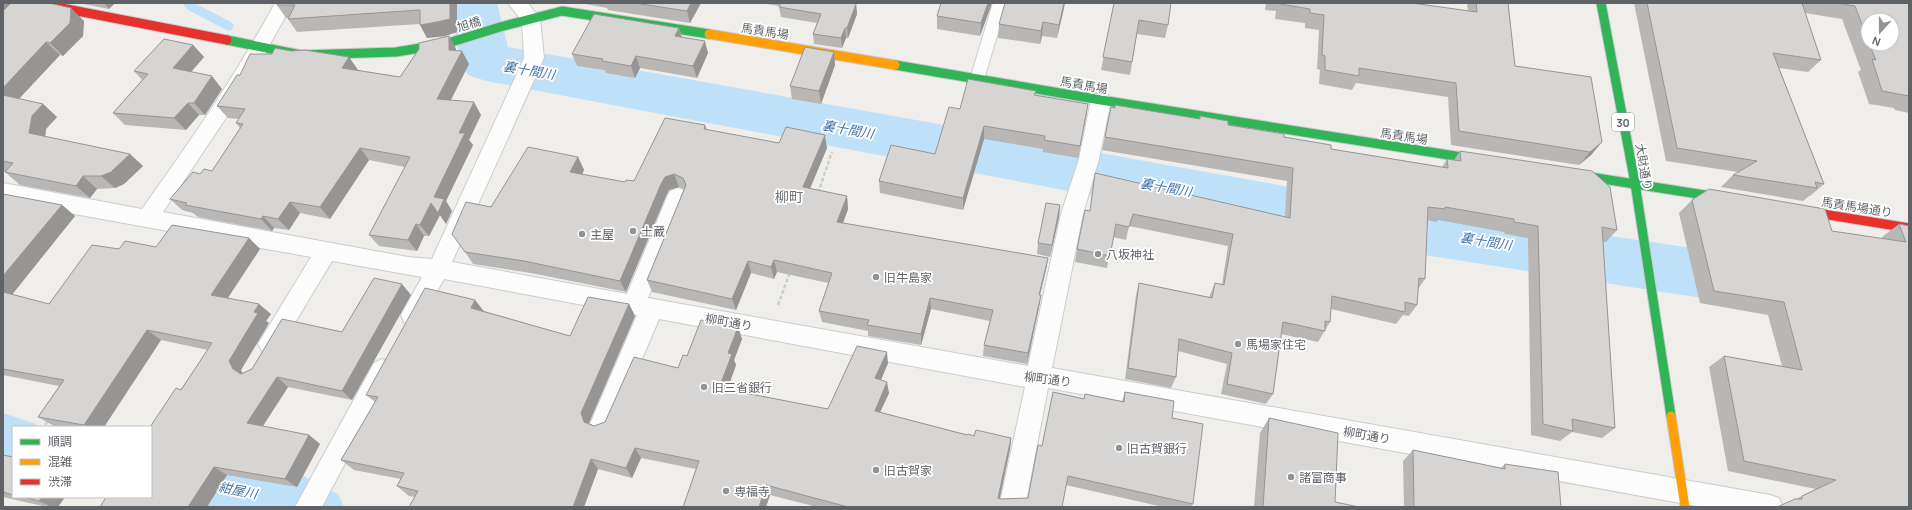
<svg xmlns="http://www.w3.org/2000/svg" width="1912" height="510" font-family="Manrope,'Noto Sans JP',sans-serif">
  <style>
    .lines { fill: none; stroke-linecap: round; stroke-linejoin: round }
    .stream { stroke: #bfe0f9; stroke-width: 9 }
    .canal { fill: #bfe0f9; fill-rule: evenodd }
    .river { fill: #bfe0f9; fill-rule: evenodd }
    .lane-casing { stroke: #cbcccc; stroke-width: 2 }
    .street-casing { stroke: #cbcccc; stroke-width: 2 }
    .fast-casing { stroke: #cacacb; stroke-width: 11 }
    .slow-casing { stroke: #cacacb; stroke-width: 11 }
    .jam-casing { stroke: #cacacb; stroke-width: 11 }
    .path { stroke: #cacfcc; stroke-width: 2.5; stroke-dasharray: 4 2; stroke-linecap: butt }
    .lane { fill: #fdfcfc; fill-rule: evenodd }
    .street { fill: #fdfcfc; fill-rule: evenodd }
    .fast { stroke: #30b455; stroke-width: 9 }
    .slow { stroke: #ff9f0a; stroke-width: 9 }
    .jam { stroke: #e5322d; stroke-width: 9 }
    .wall { fill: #b8b7b5; fill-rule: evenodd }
    .shaded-wall { fill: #969594 }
    .building { fill: #d6d5d3; stroke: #969594 }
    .poi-dot { fill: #919496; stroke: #fff; stroke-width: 1.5 }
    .labels { text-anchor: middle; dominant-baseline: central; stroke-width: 3.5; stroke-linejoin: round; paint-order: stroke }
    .shield { fill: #fff; stroke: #8f9295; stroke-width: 1 }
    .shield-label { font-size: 11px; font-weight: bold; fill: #5f6368 }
    .street-label { font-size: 12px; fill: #5f6368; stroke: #fff }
    .poi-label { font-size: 12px; fill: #5f6368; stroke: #fff; text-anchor: start }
    .water-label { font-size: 13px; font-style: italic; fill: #4174aa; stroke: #fff }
    .quarter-label { font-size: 14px; fill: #70757a; stroke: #fff }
  </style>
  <rect width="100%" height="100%" fill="#efeeea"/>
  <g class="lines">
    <!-- stream -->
    <g class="stream">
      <polyline points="188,3 192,7 229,26"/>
      <polyline points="471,71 486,62"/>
    </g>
    <!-- canal -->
    <polygon class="canal" points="287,483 325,489 338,494 344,507 271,507 268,501 274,488"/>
    <!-- river -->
    <g class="river">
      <polygon points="449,3 497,3 508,47 1340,196 1909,280 1909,330 1340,242 486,81 468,75 461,62"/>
      <polygon points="3,413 36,424 37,427 13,427 13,475 3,473"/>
      <polygon points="151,442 287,469 310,479 320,501 317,507 166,507 151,504 134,497 151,497"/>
    </g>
    <!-- lane casing -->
    <g class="lane-casing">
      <polygon id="lane" points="993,3 1007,3 984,79 982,83 977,84 972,83 970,79"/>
    </g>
    <!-- street casing -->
    <g class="street-casing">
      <g id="street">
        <path d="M275,3H293L244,91L163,212L408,257L432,259L524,58L522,21L508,3H528L540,19L544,58L452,262L627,294L667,197L670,191L678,188L686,191L689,197L648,298L1028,366L1061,214L1079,159L1091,100L1094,95L1101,92L1108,95L1111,100L1099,159L1083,214L1052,368L1770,495L1779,498L1783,507H1702L1048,388L1025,507H999L1025,387L659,319L611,432L602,435L593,432L590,424L637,315L444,279L420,322L412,325L404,322L401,315L422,277L332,261L278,351L270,354L262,351L258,344L311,257L3,201V183L142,209C190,142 236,75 275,3Z"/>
        <polygon points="382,359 390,363 394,370 322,507 295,507 374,363"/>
      </g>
    </g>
    <!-- fast casing -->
    <g class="fast-casing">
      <g id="fast">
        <polyline points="1601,3 1635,183 1671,416"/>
        <polyline points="227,40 301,55 396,52 445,44 500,27 562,11 709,34"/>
        <polyline points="895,65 1101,100 1487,161"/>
        <polyline points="1571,174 1730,199"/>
      </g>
    </g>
    <!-- slow casing -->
    <g class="slow-casing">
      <g id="slow">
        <polyline points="709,34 895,65"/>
        <polyline points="1671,416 1685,507"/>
      </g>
    </g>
    <!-- jam casing -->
    <g class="jam-casing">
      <g id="jam">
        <polyline points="36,3 227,40"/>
        <polyline points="1798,210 1909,228"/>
      </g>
    </g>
    <!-- path -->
    <g class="path">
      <polyline points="818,193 832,152"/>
      <polyline points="778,305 790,272"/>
      <polyline points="45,425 48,421"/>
    </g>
    <!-- lane -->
    <use href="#lane" class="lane"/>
    <!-- street -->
    <use href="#street" class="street"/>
    <!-- fast -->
    <use href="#fast" class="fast"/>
    <!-- slow -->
    <use href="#slow" class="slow"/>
    <!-- jam -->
    <use href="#jam" class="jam"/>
  </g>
  <!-- wall -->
  <g class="wall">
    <polygon points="3,3 84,21 83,36 63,56 60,55 19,99 43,104 57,117 46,129 45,136 143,166 124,184 115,188 97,189 90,198 20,185 5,172 6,172 3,171"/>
    <polygon points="78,3 115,3 109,9"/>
    <polygon points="278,3 457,3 457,32 445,36 427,38 420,24 297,32 288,19 289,18 286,18 277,5"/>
    <polygon points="580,3 701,3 690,23 608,10 607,8"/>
    <polygon points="761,3 855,3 855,4 856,4 857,14 848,38 846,38 842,48 814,44 813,34 817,23 781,17 779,7 779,6"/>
    <polygon points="992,3 980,36 937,29 937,16"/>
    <polygon points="1114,3 1168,25 1165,38 1137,34 1130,75 1101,70"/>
    <polygon points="1266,3 1412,3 1468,11 1467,3 1508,3 1515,66 1602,142 1591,155 1579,165 1451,145 1448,97 1356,83 1352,90 1319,84 1320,70 1317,69 1319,30 1305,28 1305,23 1275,19 1276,11 1265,10"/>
    <path d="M1634,3H1909V113L1895,110L1894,108L1869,104L1858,72L1861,70L1842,19L1805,13L1821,60L1808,72L1779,68L1824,184L1810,196H1809L1803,201L1721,187L1733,175L1738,172L1666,161ZM1868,20L1892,44H1868Z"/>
    <polygon points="1064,8 1057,38 1042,36 1040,44 998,38 999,24"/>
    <polygon points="679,28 682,37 708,53 697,78 640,68 635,78 606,73 605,70 577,66 572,54"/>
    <polygon points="449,36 456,49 456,51 469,64 451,100 481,115 469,140 473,145 446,201 452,211 446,224 440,215 429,236 424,236 417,251 379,246 369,235 405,167 369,160 330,219 300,213 289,230 274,228 272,231 198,217 193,213 182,210 170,199 200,174 212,171 240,128 236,123 239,119 228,118 217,106 240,75 358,70 400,77"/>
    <polygon points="193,45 204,57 191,72 222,89 205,115 199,115 186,130 125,125 113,113 142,80 134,71"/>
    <polygon points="834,52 835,65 821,104 792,99 790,86"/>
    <polygon points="1035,95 1088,104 1078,158 1043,152 1043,149 984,139 963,210 880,193 879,181 935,154 960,109"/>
    <polygon points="1111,107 1199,119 1200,116 1228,125 1284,137 1331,149 1442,167 1447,159 1454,160 1460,151 1617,230 1606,242 1603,242 1615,428 1602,438 1572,432 1560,441 1531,435 1528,238 1505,234 1504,232 1438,220 1436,222 1427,220 1425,279 1418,289 1417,305 1409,316 1403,315 1396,324 1331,309 1330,322 1318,342 1281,334 1273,394 1266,404 1221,394 1227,364 1178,351 1176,377 1171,388 1125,379 1136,295 1139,283 1209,297 1215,283 1222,284 1228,246 1129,226 1126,240 1113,237 1107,268 1075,262 1077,249 1090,211 1095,173 1285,217 1287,181 1102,150"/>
    <polygon points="707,130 779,143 827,148 810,189 847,196 848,209 843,223 1048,258 1046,270 1040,295 1041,295 1039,307 1027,364 983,356 984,345 990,321 931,309 921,345 868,336 868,331 822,322 819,311 828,283 777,272 774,279 751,273 736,310 652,292 647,280 684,189 679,187 669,190 666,196 626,292 531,273 473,264 465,252 491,207 578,157 584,170 582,175 625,182 634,181"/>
    <polygon points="3,194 62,205 75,216 12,294 49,304 119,249 156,247 249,238 260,249 228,298 271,314 266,321 269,323 241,370 242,373 342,332 411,295 352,400 288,387 263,426 309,435 320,444 297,487 227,475 207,507 100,507 208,350 161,340 104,427 61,427 54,426 38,417 59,386 3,375"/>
    <polygon points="1692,200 1832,231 1883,239 1882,237 1899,224 1909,226 1909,507 1796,499 1816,489 1728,471 1709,367 1724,356 1782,366 1768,315 1700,303 1679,213"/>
    <polygon points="1060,205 1059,217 1050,257 1037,254 1038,243"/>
    <polygon points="475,300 484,311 570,336 629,304 635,316 589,423 594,426 605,422 678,368 687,356 738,327 742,339 734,360 736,365 727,390 828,409 888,363 881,380 889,393 880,412 967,435 1011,438 1010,449 999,499 1000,499 1028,498 1042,446 1084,399 1085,394 1122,401 1125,392 1172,418 1193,504 1191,507 1163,507 1066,485 1062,507 817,507 770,495 766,507 683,507 696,469 641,458 632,478 598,469 584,507 409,507 415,497 409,496 397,486 401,479 354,470 341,460 375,402 366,395"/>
    <polygon points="1269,418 1335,502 1359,507 1254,507 1260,433"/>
    <polygon points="1413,450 1501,468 1505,464 1561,507 1404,507 1403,461"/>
    <polygon points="3,455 13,457 13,497 65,497 58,507 47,507 3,497"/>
  </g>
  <!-- shaded-wall -->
  <g class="shaded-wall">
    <polygon points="3,3 12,3 3,12"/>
    <polygon points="104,3 115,3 109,9"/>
    <polygon points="450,3 457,3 457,32 445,36 427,38 420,25"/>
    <polygon points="691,3 701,3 690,23 687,11"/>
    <polygon points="988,3 992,3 980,36 981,23"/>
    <polygon points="1064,3 1065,3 1064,8 1057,38 1059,25"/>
    <polygon points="856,4 857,14 848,38 847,28"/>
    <polygon points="71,8 84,21 83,36 63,56 50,43"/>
    <polygon points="1043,22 1042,36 1040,44 1041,31"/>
    <polygon points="679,28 682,40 675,36"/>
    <polygon points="845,28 846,38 842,48 841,38"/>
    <polygon points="449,36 456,49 456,62 462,51 469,64 445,111 437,99 449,50"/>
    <polygon points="705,41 708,53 697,78 693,66"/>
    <polygon points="46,42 60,55 11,107 3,99 3,88"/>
    <polygon points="193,45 204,57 184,80 173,68"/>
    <polygon points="834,52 835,65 821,104 819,91"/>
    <polygon points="636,56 640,68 635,78 631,66"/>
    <polygon points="349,57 358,70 350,80 342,68"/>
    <polygon points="212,76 222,89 205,115 194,103"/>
    <polygon points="474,102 481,115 469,140 473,145 446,201 452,211 446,224 440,215 429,236 420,225 459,133"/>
    <polygon points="188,103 199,115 186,130 174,118"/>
    <polygon points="43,104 57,117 46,129 44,146 29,133 32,116"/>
    <polygon points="1088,104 1086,117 1078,158 1080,146"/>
    <polygon points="705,125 710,139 704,129"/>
    <polygon points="984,126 984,139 963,210 963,198"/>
    <polygon points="825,135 827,148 805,200 803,187"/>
    <polygon points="1602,142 1591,155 1579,165 1590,152"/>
    <polygon points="360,148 369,160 330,219 320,207"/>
    <polygon points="130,154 143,166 124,184 115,188 101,176"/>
    <polygon points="578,157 584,170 576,185 570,172"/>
    <polygon points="674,174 679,187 669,190 666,196 626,292 620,281 661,184 665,177"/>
    <polygon points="83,176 97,189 90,198 76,186"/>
    <polygon points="847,196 848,209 839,234 837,222"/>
    <polygon points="290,202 300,213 289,230 278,219"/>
    <polygon points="62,205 75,216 11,296 3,295 3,276"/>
    <polygon points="1060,205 1059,217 1050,257 1052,245"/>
    <polygon points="263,216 274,228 272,231 261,219"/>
    <polygon points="416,224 424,236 417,251 408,240"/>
    <polygon points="249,238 260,249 223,305 211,295"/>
    <polygon points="1048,258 1046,270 1037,306 1039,295"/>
    <polygon points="774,260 777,272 774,279 771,267"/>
    <polygon points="748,261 751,273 736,310 732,299"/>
    <polygon points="402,284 411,295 352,400 342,391"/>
    <polygon points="1041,295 1039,307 1027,364 1028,353"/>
    <polygon points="930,298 931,309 921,345 921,334"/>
    <polygon points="475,300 484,312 471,308"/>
    <polygon points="259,304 271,314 266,321 269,323 241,370 245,379 233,369 229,361 254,312"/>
    <polygon points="629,304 635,316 589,423 592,433 584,422 581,413"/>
    <polygon points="738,327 742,339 734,360 736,365 724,399 719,388 728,353"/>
    <polygon points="147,330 161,340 104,427 88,427 84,425"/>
    <polygon points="887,352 888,363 877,389 875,378"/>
    <polygon points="277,377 288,387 259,432 247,423"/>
    <polygon points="887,382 889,393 876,421 875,411"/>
    <polygon points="309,435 320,444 297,487 285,479"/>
    <polygon points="1011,438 1010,449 998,507 998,498"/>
    <polygon points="635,448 641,458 632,478 626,468"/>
    <polygon points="591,459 598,469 584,507 573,507"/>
    <polygon points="214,467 227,475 207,507 188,507"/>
    <polygon points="766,485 770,495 766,507 759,507"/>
    <polygon points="42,497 65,497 58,507 52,507 39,501"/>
  </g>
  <!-- building -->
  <g class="building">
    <polygon points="11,3 49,3 71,8 70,23 50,43 46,42 3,88 3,11"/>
    <polygon points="278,3 450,3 450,19 437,22 420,25 420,10 288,19 295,5 277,5"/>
    <polygon points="635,3 691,3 687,11"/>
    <polygon points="781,3 850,3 856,4 847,28 845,28 841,38 813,34 821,14 779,7"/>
    <polygon points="941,3 988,3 981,23 937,16"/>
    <polygon points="1005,3 1064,3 1059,25 1043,22 1041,31 999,24"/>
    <polygon points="1114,3 1171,3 1168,25 1139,20 1132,62 1103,57"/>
    <polygon points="1280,3 1412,3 1477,12 1476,3 1508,3 1515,66 1591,77 1602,142 1590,152 1459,131 1456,83 1359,68 1359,76 1325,70 1325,56 1322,55 1324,15 1310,13 1310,9 1280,4"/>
    <polygon points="1647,3 1802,3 1821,60 1773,53 1824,184 1815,182 1817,188 1733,175 1757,161 1677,148"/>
    <polygon points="1837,3 1909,3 1909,97 1909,96 1882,91 1872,59 1876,60 1869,44 1892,44 1892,20 1868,20 1868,40 1855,6"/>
    <polygon points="594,14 679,28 675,36 705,41 693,66 636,56 631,66 602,61 603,59 572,54"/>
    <polygon points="449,36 449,50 462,51 437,99 474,102 459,133 465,133 434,197 444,199 438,213 431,203 420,225 416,224 408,240 369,235 410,157 360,148 320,207 290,202 278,219 263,216 261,219 185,205 187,203 170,199 193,172 200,174 204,169 212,171 243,124 236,123 245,109 217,106 237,75 240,75 250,54 272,54 275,48 291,51 305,50 349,57 342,68 400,77 419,49 419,43"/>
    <polygon points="164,39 193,45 173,68 212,76 194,103 188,103 174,118 113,113 148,74 134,71"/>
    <polygon points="805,47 834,52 819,91 790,86"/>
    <polygon points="968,79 1036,91 1034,95 1088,104 1080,146 1044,140 1045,136 984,126 963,198 879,181 891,145 935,154 949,107 960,109"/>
    <polygon points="3,95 43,104 32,116 29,133 130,154 111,172 101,176 83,176 76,186 5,172 13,163 3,161"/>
    <polygon points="1115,105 1200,119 1200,116 1228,121 1228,125 1284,134 1284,137 1331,145 1331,149 1448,168 1447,159 1461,161 1460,151 1592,171 1610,187 1617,230 1602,227 1615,428 1572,419 1573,431 1543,424 1538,226 1514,222 1514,219 1445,207 1445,209 1428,207 1425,279 1419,278 1417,305 1405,302 1405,312 1332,296 1330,322 1325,321 1325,331 1283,322 1273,394 1227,384 1232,353 1179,339 1176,377 1128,368 1139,283 1212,298 1215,283 1224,285 1233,234 1133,214 1129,227 1116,224 1110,256 1077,249 1085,210 1090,211 1095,173 1290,218 1293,168 1105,137 1111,107 1115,108"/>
    <polygon points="665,118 705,125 704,129 779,143 786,127 825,135 803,187 847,196 837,222 1048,258 1039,295 1041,295 1028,353 984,345 993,310 930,298 921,334 867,325 869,320 819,311 832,273 774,260 771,267 748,261 732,299 647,280 686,185 683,178 674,174 665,177 661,184 620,281 524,261 465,252 452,234 466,202 491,207 528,147 578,157 570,172 625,182 626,180 634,181"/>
    <polygon points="1709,189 1825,209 1832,231 1906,242 1899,224 1909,226 1909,507 1777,507 1795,499 1802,499 1802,496 1836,480 1744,461 1724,356 1802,370 1784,302 1714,291 1692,200"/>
    <polygon points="3,194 62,205 3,276"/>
    <polygon points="1046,203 1060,205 1052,245 1038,243"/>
    <polygon points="172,225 249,238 211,295 259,304 254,312 258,313 229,361 233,369 241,374 252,369 282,319 342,332 374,278 402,284 342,391 277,377 247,423 309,435 285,479 214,467 188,507 100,507 106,497 151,497 151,427 150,427 176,388 181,390 212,343 147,330 84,425 38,417 64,380 3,369 3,292 49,304 92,245 119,249 125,241 156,247"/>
    <polygon points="425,288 475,300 471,308 570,336 588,297 629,304 581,413 584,422 594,426 605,422 634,357 678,368 683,355 687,356 701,320 738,327 728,353 732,354 719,388 828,409 857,346 887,352 875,378 887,382 875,411 967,435 968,434 974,436 976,430 1011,438 998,498 1000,499 1028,498 1038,445 1042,446 1053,392 1084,399 1085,394 1124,402 1125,392 1174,401 1172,418 1203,424 1193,504 1068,476 1062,507 848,507 766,485 759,507 683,507 699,461 635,448 626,468 591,459 573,507 409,507 418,491 397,486 404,473 341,460 378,397 366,395"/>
    <polygon points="1269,418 1338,433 1335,502 1359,507 1263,507"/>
    <polygon points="1413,450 1505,469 1505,464 1558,472 1561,507 1414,507"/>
    <polygon points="3,455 13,457 13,495 3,492"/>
    <polygon points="23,497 42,497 39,501"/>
  </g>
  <!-- markers -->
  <g class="poi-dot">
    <circle cx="633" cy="231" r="4"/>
    <circle cx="582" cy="234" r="4"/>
    <circle cx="1098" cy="254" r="4"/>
    <circle cx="876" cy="277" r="4"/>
    <circle cx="1238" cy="344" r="4"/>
    <circle cx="704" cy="387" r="4"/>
    <circle cx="1119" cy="448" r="4"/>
    <circle cx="876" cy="470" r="4"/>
    <circle cx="1291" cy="477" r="4"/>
    <circle cx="726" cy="491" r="4"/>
  </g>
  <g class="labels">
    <!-- shield labels -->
    <rect class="shield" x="1612" y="113" width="22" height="18" rx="3"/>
    <g class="shield-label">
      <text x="1623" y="122">30</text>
    </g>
    <!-- street labels -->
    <g class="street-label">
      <text transform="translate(469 24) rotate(-17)">旭橋</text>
      <text transform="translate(765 31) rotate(9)">馬責馬場</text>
      <text transform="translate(1084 85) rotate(10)">馬責馬場</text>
      <text transform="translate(1404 136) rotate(9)">馬責馬場</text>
      <text transform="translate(1644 167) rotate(80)">大財通り</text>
      <text transform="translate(1857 207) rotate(9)">馬責馬場通り</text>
      <text transform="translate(729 322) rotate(10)">柳町通り</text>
      <text transform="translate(1048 379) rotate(7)">柳町通り</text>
      <text transform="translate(1367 435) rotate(10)">柳町通り</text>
    </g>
    <!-- poi labels -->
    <g class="poi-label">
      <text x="641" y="231">土蔵</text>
      <text x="590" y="234">主屋</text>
      <text x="1106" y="254">八坂神社</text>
      <text x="884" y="277">旧牛島家</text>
      <text x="1246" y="344">馬場家住宅</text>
      <text x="712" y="387">旧三省銀行</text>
      <text x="1127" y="448">旧古賀銀行</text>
      <text x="884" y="470">旧古賀家</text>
      <text x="1299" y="477">諸富商事</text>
      <text x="734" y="491">専福寺</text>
    </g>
    <!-- water labels -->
    <g class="water-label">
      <text transform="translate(529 70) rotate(10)">裏十間川</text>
      <text transform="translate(848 129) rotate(10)">裏十間川</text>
      <text transform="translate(1166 187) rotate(10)">裏十間川</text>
      <text transform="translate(1486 241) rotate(9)">裏十間川</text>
      <text transform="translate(238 490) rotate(11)">紺屋川</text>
    </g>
    <!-- quarter labels -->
    <g class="quarter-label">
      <text x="789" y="196">柳町</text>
    </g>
  </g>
  <!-- border -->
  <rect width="1912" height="510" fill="none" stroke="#5f6368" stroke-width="8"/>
  <!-- legend -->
  <rect x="12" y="426" width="140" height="72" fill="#ffffff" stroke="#bfc1c3"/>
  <rect x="20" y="439" width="20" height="6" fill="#30b455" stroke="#bfc1c3"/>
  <text x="48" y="446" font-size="12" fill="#5f6368">順調</text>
  <rect x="20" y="459" width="20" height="6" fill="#ff9f0a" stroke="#bfc1c3"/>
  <text x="48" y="466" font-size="12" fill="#5f6368">混雑</text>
  <rect x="20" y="479" width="20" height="6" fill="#e5322d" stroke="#bfc1c3"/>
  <text x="48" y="486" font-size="12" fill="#5f6368">渋滞</text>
  <!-- north arrow -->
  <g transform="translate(1880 32) rotate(201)"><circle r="19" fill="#ffffff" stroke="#bfc1c3"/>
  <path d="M0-3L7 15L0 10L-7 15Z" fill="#919496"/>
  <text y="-6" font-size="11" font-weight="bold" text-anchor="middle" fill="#5f6368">N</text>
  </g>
</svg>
